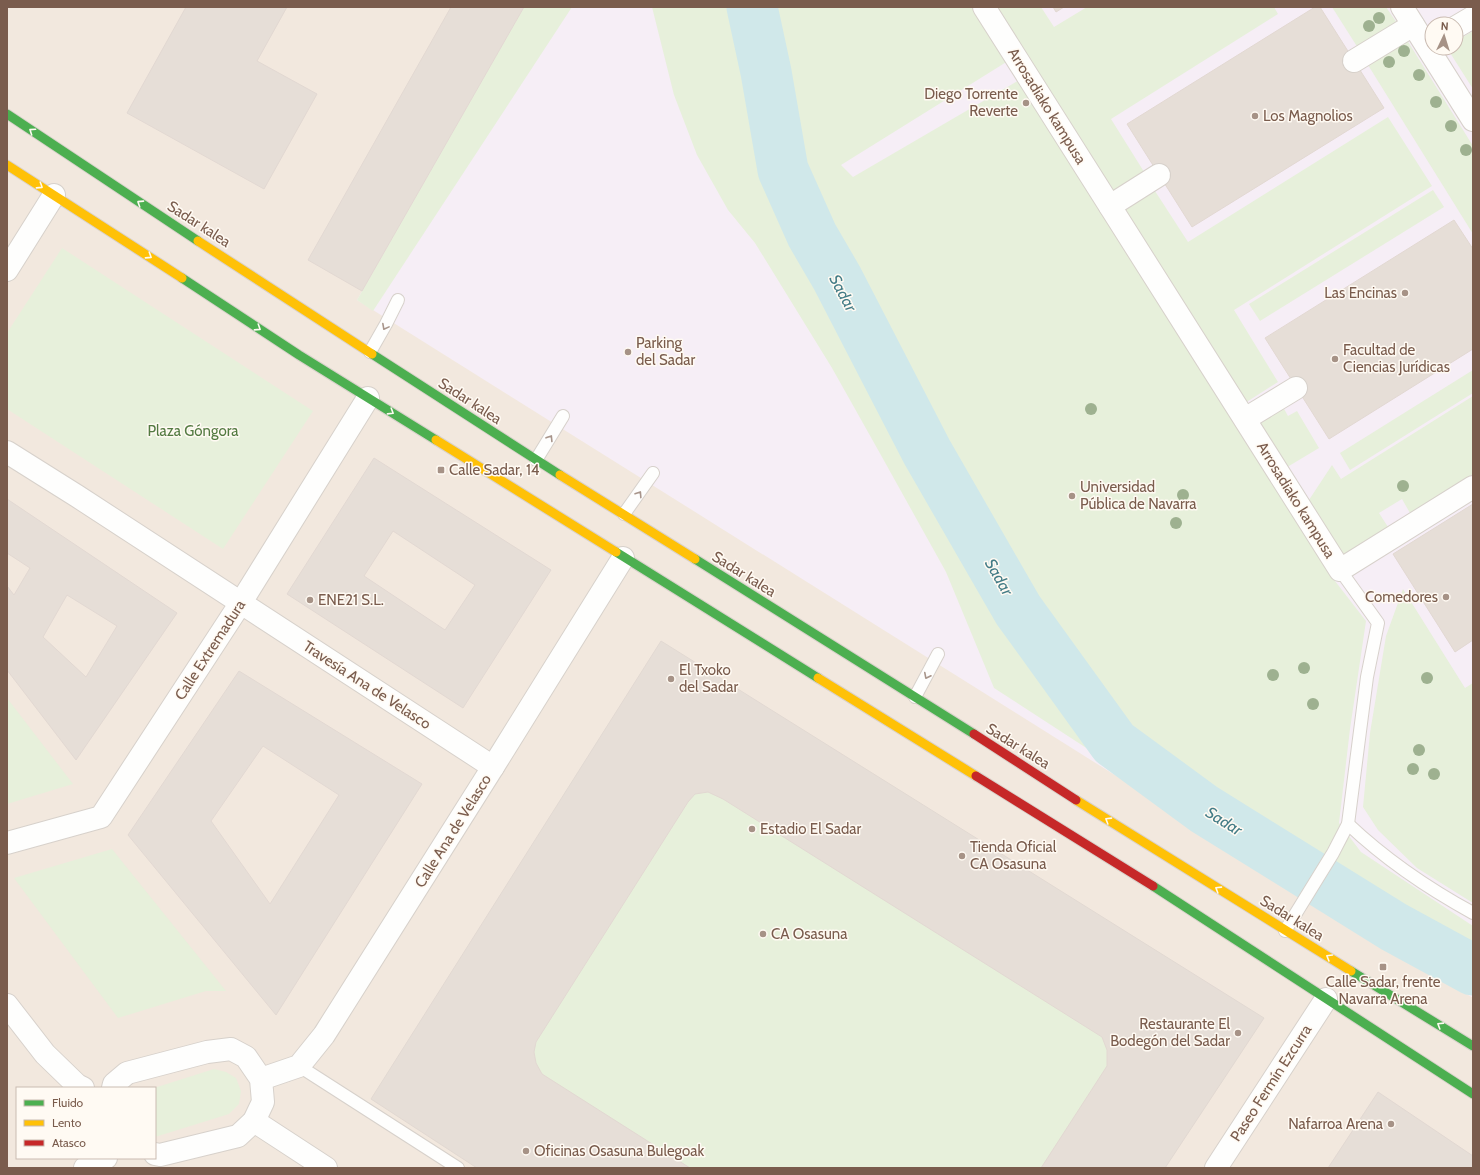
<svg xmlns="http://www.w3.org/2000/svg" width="1480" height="1175" font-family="Cabin,sans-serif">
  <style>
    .residential { fill: #f2e8de; fill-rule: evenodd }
    .education { fill: #f6eef6; fill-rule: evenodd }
    .green { fill: #e7f0db }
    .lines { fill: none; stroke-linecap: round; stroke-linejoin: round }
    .river { stroke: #d0e8ea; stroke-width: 51 }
    .building { fill: #e6ded7; stroke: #e2d8d2; fill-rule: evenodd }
    .lane-casing { stroke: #d7d1cb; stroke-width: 14 }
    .street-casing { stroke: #d7d1cb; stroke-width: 24 }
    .fast-casing { stroke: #d9d2cb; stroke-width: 11 }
    .slow-casing { stroke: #d9d2cb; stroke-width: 11 }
    .jam-casing { stroke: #d9d2cb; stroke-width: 11 }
    .lane { stroke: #fefefd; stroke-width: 12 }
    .street { stroke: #fefefd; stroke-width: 22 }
    .fast { stroke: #4caf50; stroke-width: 9 }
    .slow { stroke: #ffc107; stroke-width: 9 }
    .jam { stroke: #c62828; stroke-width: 9 }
    .tree { fill: #9eb190 }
    .oneway { stroke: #fffaf3 }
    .oneway2 { stroke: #a8958b }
    .poi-dot { fill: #a69286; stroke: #fffaf3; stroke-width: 1.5 }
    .labels { text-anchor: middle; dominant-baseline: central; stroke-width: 3; stroke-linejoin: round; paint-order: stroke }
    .poi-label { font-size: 15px; fill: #7a5c4d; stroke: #fffaf3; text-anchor: start }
    .street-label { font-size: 15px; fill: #7a5c4d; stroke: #fffaf3 }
    .park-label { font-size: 15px; fill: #537a41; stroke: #fffaf3 }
    .water-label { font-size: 16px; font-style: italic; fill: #437c86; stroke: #fffaf3 }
  </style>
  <rect width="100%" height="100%" fill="#f9f5f0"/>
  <!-- residential -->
  <path class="residential" d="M7,7H1473V1168H7ZM1432,24H1456V48H1432ZM17,1088H155V1158H17Z"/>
  <!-- education -->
  <path class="education" d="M524,7H1473V998L1370,935L357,300ZM1432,24H1456V48H1432Z"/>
  <!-- green -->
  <g class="green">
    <polygon points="524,7 572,7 373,311 357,300"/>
    <polygon points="652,7 975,7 1008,61 841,165 853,177 1021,79 1335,581 1366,621 1350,729 1339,823 1361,852 1473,926 1473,993 1271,868 994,688 946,572 882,457 832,368 755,243 728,210 697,155 674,95"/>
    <polygon points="992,7 1041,7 1054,27 1087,7 1274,7 1278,14 1111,119 1146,175 1112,196"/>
    <polygon points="1332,7 1386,7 1397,23 1358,48"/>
    <polygon points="1473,31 1473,89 1447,48 1456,48 1456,41"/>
    <polygon points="1407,40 1473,146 1473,234 1368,65"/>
    <polygon points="1388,117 1432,186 1234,310 1278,382 1245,403 1124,210 1155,191 1188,242"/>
    <polygon points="1433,190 1444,207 1260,321 1249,304"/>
    <polygon points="62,248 313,411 223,549 7,409 7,333"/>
    <polygon points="1473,370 1473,393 1350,470 1340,453"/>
    <polygon points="1473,396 1473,474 1410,513 1402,499 1379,513 1388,527 1341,557 1307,503 1332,465 1341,479"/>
    <polygon points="1283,407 1288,416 1297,411 1319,448 1284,469 1257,424"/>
    <polygon points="1403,589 1465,688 1473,683 1473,903 1417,868 1378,830 1363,807 1370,733 1386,636"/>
    <polygon points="661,641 1264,1018 1165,1168 477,1168 371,1099"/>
    <polygon points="7,698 73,784 7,804"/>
    <polygon points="112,849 226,991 206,991 118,1018 14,878"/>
    <polygon points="214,1069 226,1072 236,1078 241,1091 239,1104 229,1114 155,1137 154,1088"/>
  </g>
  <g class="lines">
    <!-- river -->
    <polyline class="river" points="752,7 766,72 783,170 812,235 837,278 927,452 1018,610 1114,743 1204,809 1394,927 1473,970"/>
  </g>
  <!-- building -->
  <g class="building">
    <polygon points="186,7 287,7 257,61 317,94 264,189 127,113"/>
    <polygon points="451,7 524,7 362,291 308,260"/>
    <polygon points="1053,7 1064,7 1056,12"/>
    <polygon points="1315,7 1320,7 1384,108 1192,227 1127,124"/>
    <polygon points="1454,220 1473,249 1473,349 1329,439 1265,338"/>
    <path d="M374,458L551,570L463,708L287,594ZM393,531L475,585L445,630L364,576Z"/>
    <path d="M7,499L177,613L76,760L7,670V586L14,595L30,568L7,553ZM67,595L117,626L86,677L43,637Z"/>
    <polygon points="1473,504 1473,640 1455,652 1393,554"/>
    <polygon points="661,641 1264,1018 1165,1168 1041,1168 1107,1066 1107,1050 1102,1037 723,799 708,792 695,794 688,802 536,1042 534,1052 536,1063 542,1074 690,1168 477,1168 371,1099"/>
    <path d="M239,671L422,784L276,1015L128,835ZM263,746L339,795L270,904L211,821Z"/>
    <polygon points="1378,1092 1473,1156 1473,1168 1328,1168"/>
  </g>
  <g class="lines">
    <!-- lane casing -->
    <g class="lane-casing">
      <g id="lane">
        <polyline points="370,352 386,324 398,300"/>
        <polyline points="536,460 563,416"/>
        <polyline points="624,514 653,473"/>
        <polyline points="915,697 938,654"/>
        <path d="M1348,824C1385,859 1429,889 1473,913"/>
        <polyline points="1285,931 1333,853 1348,824 1367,677 1378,623 1340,570"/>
        <polyline points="299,1066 458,1168"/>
      </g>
    </g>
    <!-- street casing -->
    <g class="street-casing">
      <g id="street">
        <polyline points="984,7 1340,570 1473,487"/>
        <polyline points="1402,7 1473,120"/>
        <polyline points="1456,27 1473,17"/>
        <polyline points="1354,61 1413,25"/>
        <polyline points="1110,206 1159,175"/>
        <polyline points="7,270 54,195"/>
        <polyline points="1245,419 1296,388"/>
        <polyline points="7,452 77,496 493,767"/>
        <polyline points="7,843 101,817 240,604 368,398"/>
        <polyline points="7,1005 45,1054 77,1085 83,1088"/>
        <polyline points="261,1079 299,1066 324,1035 493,767 623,558"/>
        <polyline points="113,1088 114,1084 127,1073 207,1052 231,1049 246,1057 261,1079 263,1102 254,1121 238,1136 160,1155 155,1154"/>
        <polyline points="254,1121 326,1168"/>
        <polyline points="85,1168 106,1158"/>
        <polyline points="1216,1168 1326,999"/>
      </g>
    </g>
    <!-- fast casing -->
    <g class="fast-casing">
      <g id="fast">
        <polyline points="7,114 198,241"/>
        <polyline points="182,278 299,355 436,440"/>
        <polyline points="372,354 560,475"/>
        <polyline points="616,552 818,678"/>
        <polyline points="695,559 974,734"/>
        <polyline points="1153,886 1473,1094"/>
        <polyline points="1351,971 1473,1046"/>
      </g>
    </g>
    <!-- slow casing -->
    <g class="slow-casing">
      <g id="slow">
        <polyline points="7,165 182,278"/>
        <polyline points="198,241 372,354"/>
        <polyline points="436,440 616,552"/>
        <polyline points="560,475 695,559"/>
        <polyline points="818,678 976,776"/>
        <polyline points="1076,800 1351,971"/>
      </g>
    </g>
    <!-- jam casing -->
    <g class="jam-casing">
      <g id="jam">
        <polyline points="974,734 1076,800"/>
        <polyline points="976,776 1153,886"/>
      </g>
    </g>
    <!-- lane -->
    <use href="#lane" class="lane"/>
    <!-- street -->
    <use href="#street" class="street"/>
    <!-- fast -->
    <use href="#fast" class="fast"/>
    <!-- slow -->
    <use href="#slow" class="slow"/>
    <!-- jam -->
    <use href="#jam" class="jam"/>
  </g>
  <!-- trees -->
  <g class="tree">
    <circle cx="1379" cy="18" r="6"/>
    <circle cx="1369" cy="26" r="6"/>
    <circle cx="1404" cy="51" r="6"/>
    <circle cx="1389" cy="62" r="6"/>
    <circle cx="1419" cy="75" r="6"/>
    <circle cx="1436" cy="102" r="6"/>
    <circle cx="1451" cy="126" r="6"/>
    <circle cx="1466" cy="150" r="6"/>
    <circle cx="1091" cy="409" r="6"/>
    <circle cx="1403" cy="486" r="6"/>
    <circle cx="1183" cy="495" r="6"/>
    <circle cx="1176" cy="523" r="6"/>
    <circle cx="1304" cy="668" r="6"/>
    <circle cx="1273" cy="675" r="6"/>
    <circle cx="1427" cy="678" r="6"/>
    <circle cx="1313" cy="704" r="6"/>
    <circle cx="1419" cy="750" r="6"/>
    <circle cx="1413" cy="769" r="6"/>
    <circle cx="1434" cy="774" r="6"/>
  </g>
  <!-- one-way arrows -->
  <defs><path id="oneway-chevron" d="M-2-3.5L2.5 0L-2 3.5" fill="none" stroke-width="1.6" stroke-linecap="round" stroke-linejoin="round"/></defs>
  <g class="oneway">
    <use href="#oneway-chevron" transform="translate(32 131) rotate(-146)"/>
    <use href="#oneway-chevron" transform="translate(40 186) rotate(33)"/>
    <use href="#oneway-chevron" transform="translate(140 203) rotate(-147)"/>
    <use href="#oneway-chevron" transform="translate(149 256) rotate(33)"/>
    <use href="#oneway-chevron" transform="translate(258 328) rotate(33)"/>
    <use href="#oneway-chevron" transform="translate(391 412) rotate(32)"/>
    <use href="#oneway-chevron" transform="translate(1108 820) rotate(-148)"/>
    <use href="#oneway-chevron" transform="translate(1218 889) rotate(-148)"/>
    <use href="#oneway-chevron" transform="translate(1329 957) rotate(-149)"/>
    <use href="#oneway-chevron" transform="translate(1440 1025) rotate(-148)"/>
  </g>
  <g class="oneway2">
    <use href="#oneway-chevron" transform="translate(385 327) rotate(118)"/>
    <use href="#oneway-chevron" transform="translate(550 438) rotate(-58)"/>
    <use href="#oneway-chevron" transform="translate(639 494) rotate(-57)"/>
    <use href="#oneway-chevron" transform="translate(927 676) rotate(117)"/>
  </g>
  <!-- markers -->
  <g class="poi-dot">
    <circle cx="1026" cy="103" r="4"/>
    <circle cx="1255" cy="116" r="4"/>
    <circle cx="1405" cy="293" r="4"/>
    <circle cx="628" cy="352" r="4"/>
    <circle cx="1335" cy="359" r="4"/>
    <rect x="437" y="466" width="8" height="8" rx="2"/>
    <circle cx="1072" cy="496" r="4"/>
    <circle cx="1446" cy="597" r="4"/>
    <circle cx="310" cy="600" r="4"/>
    <circle cx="671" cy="679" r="4"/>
    <circle cx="752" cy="829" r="4"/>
    <circle cx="962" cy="856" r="4"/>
    <circle cx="763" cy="934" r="4"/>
    <rect x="1379" y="963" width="8" height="8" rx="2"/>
    <circle cx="1238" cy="1033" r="4"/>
    <circle cx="1391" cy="1124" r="4"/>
    <circle cx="526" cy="1151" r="4"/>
  </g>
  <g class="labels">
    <!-- poi labels -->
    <g class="poi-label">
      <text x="1018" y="94" text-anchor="end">Diego Torrente<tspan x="1018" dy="17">Reverte</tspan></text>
      <text x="1263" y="116">Los Magnolios</text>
      <text x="1397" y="293" text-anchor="end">Las Encinas</text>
      <text x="636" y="343">Parking<tspan x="636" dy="17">del Sadar</tspan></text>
      <text x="1343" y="350">Facultad de<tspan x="1343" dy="17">Ciencias Jurídicas</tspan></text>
      <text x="449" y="470">Calle Sadar, 14</text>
      <text x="1080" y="487">Universidad<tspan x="1080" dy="17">Pública de Navarra</tspan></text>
      <text x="1438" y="597" text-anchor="end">Comedores</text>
      <text x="318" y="600">ENE21 S.L.</text>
      <text x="679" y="670">El Txoko<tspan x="679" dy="17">del Sadar</tspan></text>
      <text x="760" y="829">Estadio El Sadar</text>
      <text x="970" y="847">Tienda Oficial<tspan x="970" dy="17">CA Osasuna</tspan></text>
      <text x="771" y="934">CA Osasuna</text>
      <text x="1383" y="982" text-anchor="middle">Calle Sadar, frente<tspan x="1383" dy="17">Navarra Arena</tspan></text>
      <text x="1230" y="1024" text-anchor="end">Restaurante El<tspan x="1230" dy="17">Bodegón del Sadar</tspan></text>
      <text x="1383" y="1124" text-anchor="end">Nafarroa Arena</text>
      <text x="534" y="1151">Oficinas Osasuna Bulegoak</text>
    </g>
    <!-- street labels -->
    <g class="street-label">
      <text transform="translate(1047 106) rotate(58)">Arrosadiako kampusa</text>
      <text transform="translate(199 224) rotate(33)">Sadar kalea</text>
      <text transform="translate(470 401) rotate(33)">Sadar kalea</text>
      <text transform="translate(1296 500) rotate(58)">Arrosadiako kampusa</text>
      <text transform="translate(744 574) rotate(32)">Sadar kalea</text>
      <text transform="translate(210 650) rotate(-57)">Calle Extremadura</text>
      <text transform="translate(367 685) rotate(33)">Travesía Ana de Velasco</text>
      <text transform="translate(1018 746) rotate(32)">Sadar kalea</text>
      <text transform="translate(453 831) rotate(-58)">Calle Ana de Velasco</text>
      <text transform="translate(1292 918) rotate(32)">Sadar kalea</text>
      <text transform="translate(1271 1083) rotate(-57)">Paseo Fermín Ezcurra</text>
    </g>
    <!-- park labels -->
    <g class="park-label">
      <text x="193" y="431">Plaza Góngora</text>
    </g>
    <!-- water labels -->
    <g class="water-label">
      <text transform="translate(843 293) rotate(62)">Sadar</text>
      <text transform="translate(999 577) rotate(60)">Sadar</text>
      <text transform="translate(1224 821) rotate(32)">Sadar</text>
    </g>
  </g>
  <!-- border -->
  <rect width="1480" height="1175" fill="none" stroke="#7a5c4d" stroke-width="16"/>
  <!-- legend -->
  <rect x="16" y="1087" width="140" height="72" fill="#fffaf3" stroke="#cabbb1"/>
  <rect x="24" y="1100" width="20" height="6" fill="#4caf50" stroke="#cabbb1"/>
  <text x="52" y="1107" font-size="12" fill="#7a5c4d">Fluido</text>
  <rect x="24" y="1120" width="20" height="6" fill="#ffc107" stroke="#cabbb1"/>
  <text x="52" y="1127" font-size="12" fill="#7a5c4d">Lento</text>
  <rect x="24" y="1140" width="20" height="6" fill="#c62828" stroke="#cabbb1"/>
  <text x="52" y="1147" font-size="12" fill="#7a5c4d">Atasco</text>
  <!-- north arrow -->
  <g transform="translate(1444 36) rotate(4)"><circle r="19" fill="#fffaf3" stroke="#cabbb1"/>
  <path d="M0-3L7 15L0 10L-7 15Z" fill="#a69286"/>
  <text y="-6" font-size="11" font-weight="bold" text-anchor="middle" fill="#7a5c4d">N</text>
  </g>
</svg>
